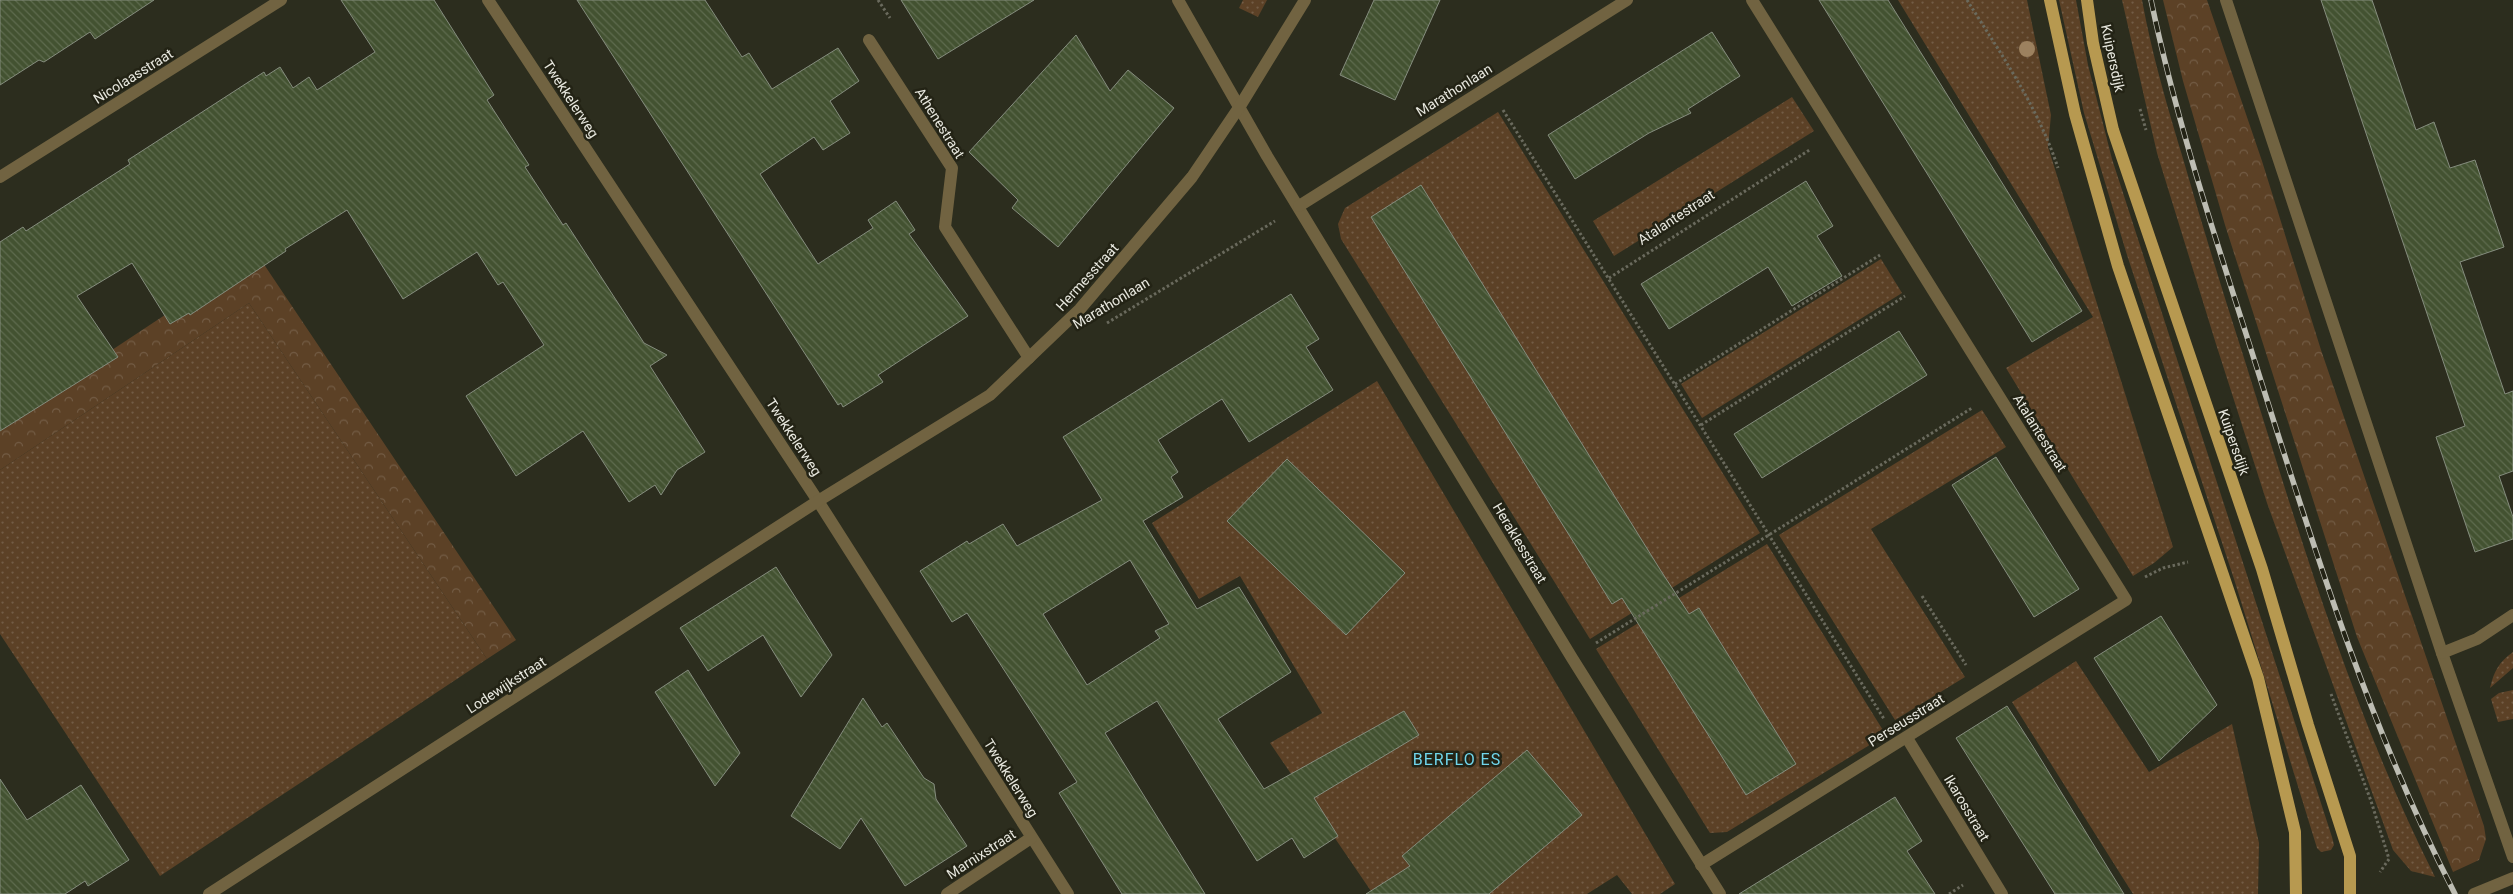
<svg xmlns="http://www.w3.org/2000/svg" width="2513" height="894" font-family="Roboto,sans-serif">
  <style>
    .grass { fill: url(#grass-dots) }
    .forest { fill: url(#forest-crowns) }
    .building { fill: url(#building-back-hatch); stroke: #858d7e; fill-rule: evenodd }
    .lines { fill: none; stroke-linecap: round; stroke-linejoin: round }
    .path { stroke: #6a6a5d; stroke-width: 3; stroke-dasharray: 2.5 2.5; stroke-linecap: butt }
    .minor { stroke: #716341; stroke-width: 12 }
    .major { stroke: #b79950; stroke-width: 12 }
    .rail-casing { stroke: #bdbdb3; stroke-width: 5.5 }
    .rail { stroke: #232315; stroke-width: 4; stroke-dasharray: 11; stroke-linecap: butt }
    .tree { fill: #9c815f }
    .labels { text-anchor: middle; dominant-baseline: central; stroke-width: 5; stroke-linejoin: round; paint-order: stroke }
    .street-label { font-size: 14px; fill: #e8e8df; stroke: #232315 }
    .quarter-label { font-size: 16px; letter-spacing: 1px; fill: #70d6ec; stroke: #232315 }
  </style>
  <defs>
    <pattern id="grass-dots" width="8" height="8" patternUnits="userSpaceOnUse" patternTransform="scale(1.25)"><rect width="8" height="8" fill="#5c4126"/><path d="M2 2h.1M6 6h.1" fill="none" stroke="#735c45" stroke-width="1.8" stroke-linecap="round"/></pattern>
    <pattern id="forest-crowns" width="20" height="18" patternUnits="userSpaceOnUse" patternTransform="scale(1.25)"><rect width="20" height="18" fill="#5c4126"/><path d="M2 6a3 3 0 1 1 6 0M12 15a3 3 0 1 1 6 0" fill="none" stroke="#735c45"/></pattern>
    <pattern id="building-back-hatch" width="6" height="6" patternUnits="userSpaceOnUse" patternTransform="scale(1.25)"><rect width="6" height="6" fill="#435231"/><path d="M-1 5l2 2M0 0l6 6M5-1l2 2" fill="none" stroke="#5e6b4e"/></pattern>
  </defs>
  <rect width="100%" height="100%" fill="#2c2d1e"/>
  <!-- grass -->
  <g class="grass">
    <polygon points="1243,0 1267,0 1258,17 1239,8"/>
    <polygon points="1898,0 2027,0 2051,115 2048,147 2173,547 2154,563 2133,576 2006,368 2093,317"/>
    <polygon points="2059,0 2076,0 2088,65 2112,159 2332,837 2334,845 2331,850 2321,852 2317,848 2234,579 2127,255 2084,113"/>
    <path d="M2122,0H2142C2152,55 2168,109 2184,162C2203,228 2223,293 2244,358C2299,533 2352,712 2435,877L2411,871L2393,850L2267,503L2216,344L2157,153Z"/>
    <polygon points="1792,97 1814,131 1614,256 1593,221"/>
    <polygon points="1498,112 1760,533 1590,639 1341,239 1338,224 1345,208"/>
    <polygon points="1881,259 1902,293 1702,418 1681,384"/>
    <polygon points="249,303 487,659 160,876 0,634 0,470"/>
    <polygon points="1377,381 1675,884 1660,894 1632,894 1617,875 1587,894 1373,894 1270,743 1322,713 1240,576 1199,599 1152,523"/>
    <polygon points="1982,410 2006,447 1871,529 1965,677 1895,720 1779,535"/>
    <polygon points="1767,544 1886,735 1727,832 1710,833 1596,649"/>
    <path d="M2513,652V668L2490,688C2494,671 2499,662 2513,652Z"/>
    <polygon points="2076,661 2149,772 2232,724 2259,843 2258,894 2133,894 2012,702"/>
    <polygon points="2513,690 2513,719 2498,722 2491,699 2499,693"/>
  </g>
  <!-- forest -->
  <g class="forest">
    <polygon points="2163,0 2207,0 2262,161 2321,350 2484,826 2486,839 2479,860 2453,872 2357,637 2225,225 2183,81"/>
    <polygon points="257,254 516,640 487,659 249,303 0,470 0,424"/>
  </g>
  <!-- building -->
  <g class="building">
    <polygon points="0,0 154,0 95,39 90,32 44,62 39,60 0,85"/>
    <polygon points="341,0 434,0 494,95 487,100 529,165 525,167 563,225 566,223 644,343 667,355 650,366 705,452 677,470 661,495 655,485 629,502 583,431 516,476 466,396 544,345 503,282 498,285 477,252 403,299 347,210 285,249 286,251 190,315 189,313 170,324 132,263 77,296 118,357 0,431 0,242 23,227 26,231 130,164 128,160 264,72 266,76 280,67 293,88 309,77 317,90 375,52"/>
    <polygon points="577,0 705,0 742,57 749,53 772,89 838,48 859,81 830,101 850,133 823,150 814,137 760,174 818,264 873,228 868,220 896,201 915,230 909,234 968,316 878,375 883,382 843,407 841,403 838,405"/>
    <polygon points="901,0 1034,0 938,59"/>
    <polygon points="1374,0 1440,0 1395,100 1340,75"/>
    <polygon points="1819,0 1888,0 2082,311 2032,342"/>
    <polygon points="2321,0 2372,0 2416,130 2434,122 2450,168 2475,160 2504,247 2460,262 2505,394 2513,391 2513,471 2499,476 2513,517 2513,539 2475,552 2436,437 2465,426"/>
    <polygon points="1712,32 1740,76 1688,109 1691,113 1649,133 1575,179 1548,135"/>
    <polygon points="1076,35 1110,91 1128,70 1174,108 1058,247 1012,208 1018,200 969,152"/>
    <polygon points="1806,181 1833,226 1817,236 1842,276 1792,306 1768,267 1669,329 1641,284"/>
    <polygon points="1421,185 1661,571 1689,614 1699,608 1796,764 1746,795 1622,598 1612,604 1371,217"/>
    <path d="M1291,294L1319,339L1306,347L1333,390L1249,442L1222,399L1158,440L1178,472L1171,477L1183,497L1143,521L1197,609L1239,587L1291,672L1218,719L1264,789L1404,711L1419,735L1314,798L1338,836L1304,858L1292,838L1257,861L1157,701L1105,733L1205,894H1122L1059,793L1077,782L967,613L952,622L920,571L967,541L969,544L1003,524L1017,546L1102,500L1063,437ZM1130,560L1169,624L1155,631L1160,638L1087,685L1043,614Z"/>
    <polygon points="1899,331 1927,375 1762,478 1734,434"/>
    <polygon points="1996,457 2079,589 2034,617 1952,485"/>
    <polygon points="1287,459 1405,573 1346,635 1227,521"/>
    <polygon points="776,567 832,655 801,697 763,635 708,671 680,628"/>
    <polygon points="2161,616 2217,705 2159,761 2094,658"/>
    <polygon points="688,670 740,753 715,786 655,692"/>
    <polygon points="863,698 882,727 887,723 924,778 934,784 936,799 967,846 905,886 861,818 840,849 791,816"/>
    <polygon points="2007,706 2032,745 2124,894 2055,894 1956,738"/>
    <polygon points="1527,750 1582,815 1489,894 1366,894 1410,866 1402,856"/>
    <polygon points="0,779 27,820 81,785 129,860 88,886 85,881 65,894 0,894"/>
    <polygon points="1895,797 1922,841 1907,851 1935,894 1739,894"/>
  </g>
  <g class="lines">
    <!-- path -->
    <g class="path">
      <polyline points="878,0 890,18"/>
      <path d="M1967,0C2001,54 2038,107 2058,168"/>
      <polyline points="2140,109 2146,130"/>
      <polyline points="1503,110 1884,719"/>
      <polyline points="1609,278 1811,149"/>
      <polyline points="1107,323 1275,221"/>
      <polyline points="1675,384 1880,255"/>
      <polyline points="1701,425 1905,296"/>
      <polyline points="2145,577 2163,568 2188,562"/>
      <polyline points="1922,596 1966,665"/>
      <polyline points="1596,643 1972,408"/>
      <polyline points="2331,694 2371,801 2389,859 2380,872"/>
      <polyline points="1949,894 1963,885"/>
    </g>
    <!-- minor -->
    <g class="minor">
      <polyline points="488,0 818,501 1068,894"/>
      <polyline points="1178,0 1267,156 1572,658 1720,894"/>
      <polyline points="2226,0 2442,653 2513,857"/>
      <polyline points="869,40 952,168 945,227 1029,358"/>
      <polyline points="0,177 281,0"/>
      <polyline points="1299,206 1627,0"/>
      <polyline points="2442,653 2477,639 2513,615"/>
      <polyline points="1907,738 2002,894"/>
      <polyline points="1701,865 2126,600 1752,0"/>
      <polyline points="209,894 818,501 990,395 1080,309 1192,177 1240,106 1305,0"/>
      <polyline points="947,894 1031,838"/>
      <polyline points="2474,894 2513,878"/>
    </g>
    <!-- major -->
    <g class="major">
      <polyline points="2050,0 2075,114 2118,266 2258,678 2295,832 2296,894"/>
      <polyline points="2087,0 2093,43 2113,130 2262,569 2308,725 2350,856 2350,894"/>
    </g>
    <!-- rail casing -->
    <g class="rail-casing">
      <path id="rail" d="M2151,0C2178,130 2222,257 2262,384C2317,558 2371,731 2455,894"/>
    </g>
    <!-- rail -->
    <use href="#rail" class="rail"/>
  </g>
  <!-- trees -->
  <circle class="tree" cx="2027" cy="49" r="8"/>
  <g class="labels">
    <!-- street labels -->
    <g class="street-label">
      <text transform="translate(2113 58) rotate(78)">Kuipersdijk</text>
      <text transform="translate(133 76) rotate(-32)">Nicolaasstraat</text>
      <text transform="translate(1454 90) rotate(-32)">Marathonlaan</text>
      <text transform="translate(571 99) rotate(57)">Twekkelerweg</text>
      <text transform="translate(940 123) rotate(58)">Athenestraat</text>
      <text transform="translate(1676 217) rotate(-33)">Atalantestraat</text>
      <text transform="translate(1087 277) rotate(-48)">Hermesstraat</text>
      <text transform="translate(1111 303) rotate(-31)">Marathonlaan</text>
      <text transform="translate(2040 433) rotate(58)">Atalantestraat</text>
      <text transform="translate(794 437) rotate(57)">Twekkelerweg</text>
      <text transform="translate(2234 442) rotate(71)">Kuipersdijk</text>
      <text transform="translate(1520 543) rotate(59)">Heraklesstraat</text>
      <text transform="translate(506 685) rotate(-33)">Lodewijkstraat</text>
      <text transform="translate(1906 720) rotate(-32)">Perseusstraat</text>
      <text transform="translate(1011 778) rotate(58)">Twekkelerweg</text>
      <text transform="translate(1967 808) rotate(59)">Ikarosstraat</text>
      <text transform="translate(981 854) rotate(-33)">Marnixstraat</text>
    </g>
    <!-- quarter labels -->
    <g class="quarter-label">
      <text x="1457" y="759">BERFLO ES</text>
    </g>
  </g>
</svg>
